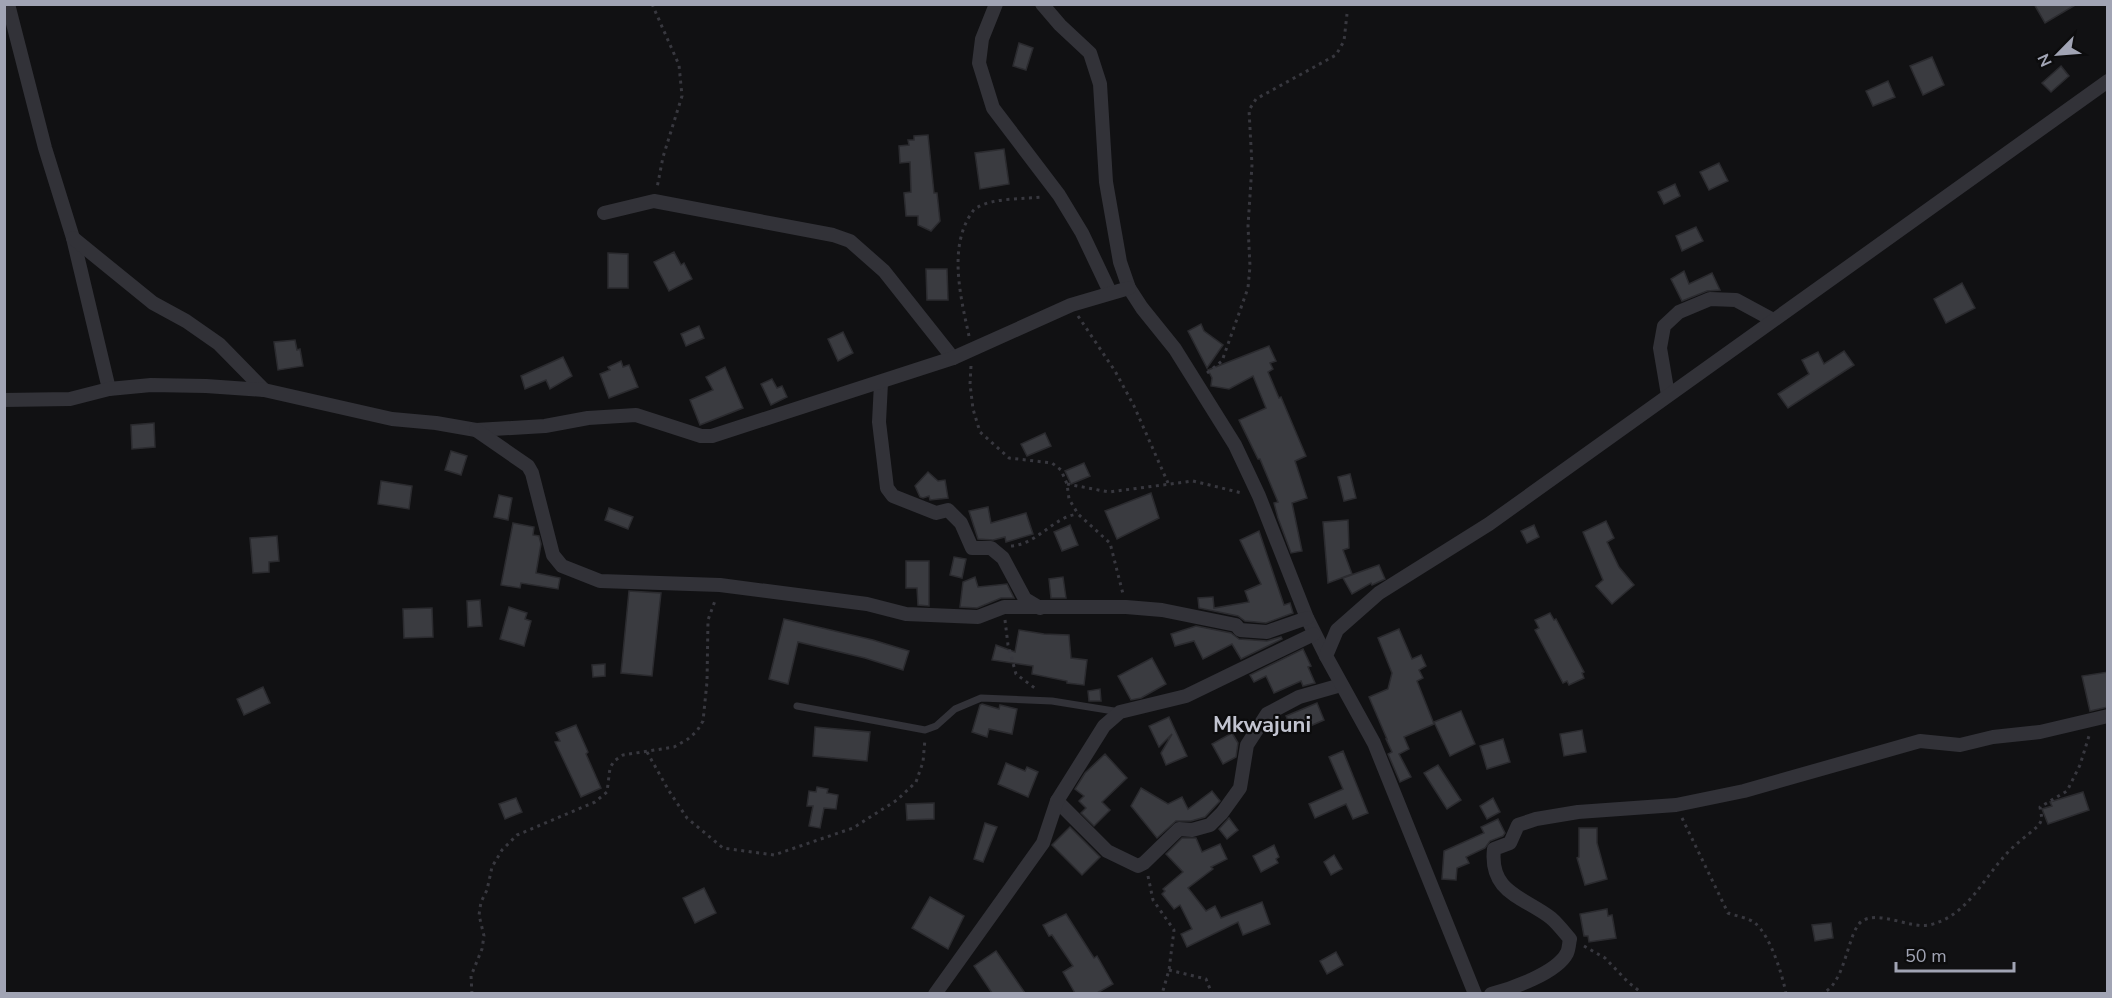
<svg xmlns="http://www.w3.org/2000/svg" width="2112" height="998" font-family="'Nunito Sans',sans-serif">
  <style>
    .building { fill: #3a3b40; stroke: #2b2b2f; stroke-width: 1.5 }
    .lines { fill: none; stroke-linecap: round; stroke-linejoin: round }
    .path { stroke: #38383f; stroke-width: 3; stroke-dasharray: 3 4.5; stroke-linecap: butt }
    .lane { stroke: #323238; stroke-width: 7 }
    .street { stroke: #323238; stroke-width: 14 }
    .labels { text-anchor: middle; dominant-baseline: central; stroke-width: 4.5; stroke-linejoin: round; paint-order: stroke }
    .quarter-label { font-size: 22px; font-weight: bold; fill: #c2c4d0; stroke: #0c0c0d }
  </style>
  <rect width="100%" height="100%" fill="#111113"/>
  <!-- building -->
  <g class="building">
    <polygon points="2034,4 2077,4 2045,23"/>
    <polygon points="1019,43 1033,48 1026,70 1013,66"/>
    <polygon points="1932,57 1944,85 1923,95 1910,66"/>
    <polygon points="2061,66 2069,76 2051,92 2042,83"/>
    <polygon points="1888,81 1895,97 1873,106 1866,91"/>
    <polygon points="928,135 934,193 937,193 940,221 931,231 918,225 918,216 906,216 904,193 911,192 910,162 900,163 899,146 909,145 908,140 914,140 914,136"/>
    <polygon points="1004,149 1009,184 980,189 975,153"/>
    <polygon points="1719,163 1728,181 1709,190 1700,172"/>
    <polygon points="1675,184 1680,196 1664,204 1658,192"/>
    <polygon points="1696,227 1703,241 1682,251 1676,236"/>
    <polygon points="674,252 681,265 684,263 692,279 669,291 654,262"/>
    <polygon points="608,253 628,254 628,288 608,288"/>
    <polygon points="926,269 947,269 948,300 927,300"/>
    <polygon points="1684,271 1689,284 1712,273 1720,290 1707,291 1682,301 1671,279"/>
    <polygon points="1962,283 1975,308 1946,323 1934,299"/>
    <polygon points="1201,324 1204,331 1223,345 1207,368 1188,331"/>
    <polygon points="699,326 704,338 686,346 681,334"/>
    <polygon points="843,332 853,353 838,361 828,339"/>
    <polygon points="295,340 297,350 300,349 303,366 278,370 274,342"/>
    <polygon points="1269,346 1276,361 1270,363 1273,369 1268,372 1279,398 1281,397 1306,456 1295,461 1307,498 1292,503 1302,551 1291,553 1278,518 1274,503 1278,502 1260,459 1258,459 1239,420 1266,408 1253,376 1229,389 1211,386 1212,378 1208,370"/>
    <polygon points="1844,351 1854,365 1788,408 1778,394 1809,374 1802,360 1818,352 1824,364"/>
    <polygon points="563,357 572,376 550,389 546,380 525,389 521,376"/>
    <polygon points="621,361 623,367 629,365 638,387 609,398 600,374 610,370 608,367"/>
    <polygon points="725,367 743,408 700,425 690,400 713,390 706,377"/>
    <polygon points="772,379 777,388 782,386 787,397 771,405 761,384"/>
    <polygon points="154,423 155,447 132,449 131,425"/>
    <polygon points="1045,433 1051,446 1027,456 1021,444"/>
    <polygon points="451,451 467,456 461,475 445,470"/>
    <polygon points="1084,463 1090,476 1071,484 1065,471"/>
    <polygon points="928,472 938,481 945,480 948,498 930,500 929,496 923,498 920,497 915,486"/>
    <polygon points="1350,474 1356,498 1344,501 1338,477"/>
    <polygon points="381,481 412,486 409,509 378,504"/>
    <polygon points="1151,493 1159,518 1117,539 1105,511"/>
    <polygon points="499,495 512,498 508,520 494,517"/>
    <polygon points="988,507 991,523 1026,513 1033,534 1006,542 1005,537 993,540 978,539 969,511"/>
    <polygon points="609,508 633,517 628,529 605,520"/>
    <polygon points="1348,520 1349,548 1343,550 1352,574 1328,583 1323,522"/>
    <polygon points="1606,521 1614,538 1607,542 1619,567 1634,585 1612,604 1596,586 1603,580 1583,532"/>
    <polygon points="513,523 534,527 533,535 539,536 541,544 536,573 560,578 558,589 521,583 520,588 501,585"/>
    <polygon points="1070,525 1078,545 1062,551 1054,532"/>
    <polygon points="1534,525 1539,537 1527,543 1521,531"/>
    <polygon points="1259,531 1284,605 1290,603 1293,613 1266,623 1245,621 1238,616 1199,608 1198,598 1213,597 1214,608 1249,602 1245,591 1261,584 1240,540"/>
    <polygon points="277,536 279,561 269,562 269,572 253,573 250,538"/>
    <polygon points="954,557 966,559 962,578 950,575"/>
    <polygon points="906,561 929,561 929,606 918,605 917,588 906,588"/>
    <polygon points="1379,565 1385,579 1372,585 1371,583 1352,594 1343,578"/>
    <polygon points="975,577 978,587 1007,584 1014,598 1001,598 977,608 960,607 963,582"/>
    <polygon points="1063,577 1066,598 1051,598 1049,579"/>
    <polygon points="629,591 661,593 652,676 621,673"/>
    <polygon points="480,600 482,626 468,627 467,601"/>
    <polygon points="509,607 527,613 525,619 531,621 524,646 500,639"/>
    <polygon points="432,608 433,637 404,638 403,609"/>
    <polygon points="1550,613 1554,620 1556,619 1584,672 1582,673 1584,678 1569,685 1567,681 1563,683 1535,630 1539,628 1535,620"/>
    <polygon points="784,619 873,640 909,651 903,670 865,658 798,642 788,684 769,679"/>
    <polygon points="1196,626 1231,633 1239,639 1267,641 1281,637 1282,639 1241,659 1232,644 1203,659 1194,641 1175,646 1171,634"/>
    <polygon points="1399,629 1412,659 1421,655 1426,666 1419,670 1423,678 1417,681 1434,724 1404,737 1409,749 1399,754 1411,777 1400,782 1388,754 1392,752 1386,739 1387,739 1369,697 1388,689 1392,673 1378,638"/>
    <polygon points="1019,630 1044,634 1069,635 1071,658 1087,660 1084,685 1067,683 1067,681 1032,674 1033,666 992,660 996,645 1015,652"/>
    <polygon points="1303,649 1311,666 1308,667 1315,683 1303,686 1301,681 1274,693 1266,676 1254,682 1250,675"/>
    <polygon points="1152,658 1166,684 1141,698 1131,700 1118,676"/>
    <polygon points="605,664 605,676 593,677 592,665"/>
    <polygon points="2108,672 2108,707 2090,711 2082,676"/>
    <polygon points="263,687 270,703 244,715 237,699"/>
    <polygon points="1100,689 1101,701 1089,701 1088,691"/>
    <polygon points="1317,703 1324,720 1294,733 1286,716"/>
    <polygon points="982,704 999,709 1000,705 1017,709 1012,734 989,729 987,737 972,732 980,705"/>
    <polygon points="1461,711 1475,744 1450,756 1434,722"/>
    <polygon points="1169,717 1187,756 1166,765 1161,753 1172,734 1159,747 1149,726"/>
    <polygon points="576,725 588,752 586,754 601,788 581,797 555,742 560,741 556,733"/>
    <polygon points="815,727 870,732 867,761 813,756"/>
    <polygon points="1582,730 1586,752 1564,756 1560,734"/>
    <polygon points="1232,733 1238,743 1236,757 1223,764 1212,744"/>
    <polygon points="1503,739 1510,762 1487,769 1480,746"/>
    <polygon points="1343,751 1368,813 1353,819 1346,804 1315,818 1309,804 1343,789 1329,757"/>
    <polygon points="1105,754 1127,778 1102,802 1110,810 1094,826 1081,813 1086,808 1079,801 1084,796 1075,789 1085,773"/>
    <polygon points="1006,763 1025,771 1027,767 1038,772 1028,797 998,784"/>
    <polygon points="1438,765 1461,800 1447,809 1424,773"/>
    <polygon points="817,787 828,789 827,793 838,795 836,809 824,808 820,828 809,826 813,806 807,806 809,791 816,792"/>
    <polygon points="1141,788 1168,804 1182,797 1188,809 1212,791 1220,801 1205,817 1191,821 1176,821 1157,838 1131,806"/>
    <polygon points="2083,792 2089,810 2048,824 2042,809 2052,806 2050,802"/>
    <polygon points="516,798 522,812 505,819 499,804"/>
    <polygon points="1493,798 1500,812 1487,819 1480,806"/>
    <polygon points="934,803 934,819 907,820 906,804"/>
    <polygon points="1229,818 1238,830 1227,839 1219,829"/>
    <polygon points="1498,819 1505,833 1503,836 1490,841 1485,848 1466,857 1469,863 1457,868 1456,880 1442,879 1444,851 1484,833 1481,827"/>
    <polygon points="985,823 997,827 983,862 974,859"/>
    <polygon points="1070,827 1100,857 1082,875 1052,845"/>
    <polygon points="1579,828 1597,828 1597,843 1607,879 1585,885 1577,858 1579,857"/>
    <polygon points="1182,838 1196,838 1202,852 1220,844 1227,859 1211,867 1213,869 1188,888 1206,911 1215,906 1221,918 1262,902 1270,924 1243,935 1238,922 1187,947 1181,934 1192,929 1180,905 1174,909 1162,894 1165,891 1163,889 1183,872 1166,854"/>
    <polygon points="1274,845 1279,857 1276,859 1278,863 1261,872 1253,856"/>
    <polygon points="1334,855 1342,869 1331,875 1324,862"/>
    <polygon points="704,888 716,913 695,923 683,898"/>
    <polygon points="930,897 964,916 948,949 912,928"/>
    <polygon points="1607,909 1608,916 1612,915 1616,938 1589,942 1588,936 1584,936 1580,914"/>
    <polygon points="1066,914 1094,958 1097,956 1113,984 1097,993 1075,993 1063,972 1073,966 1052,935 1049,936 1043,925"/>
    <polygon points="1831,923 1833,938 1815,941 1812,925"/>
    <polygon points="996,951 1025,993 992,993 974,966"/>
    <polygon points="1336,952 1343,965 1327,974 1320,961"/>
  </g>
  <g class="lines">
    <!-- path -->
    <g class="path">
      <polyline points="652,4 679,65 682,96 663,157 657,188"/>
      <polyline points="1078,316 1115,371 1134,406 1168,483"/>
      <path d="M969,336C961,299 949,251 969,217C972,213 973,209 978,207C993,198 1024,199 1042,197"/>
      <polyline points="971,366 970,384 973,409 980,432 1009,458 1052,463 1061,470 1067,484 1069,499 1078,514 1110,543 1123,594"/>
      <polyline points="1207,373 1222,361 1248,288 1250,266 1248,226 1252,165 1249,110 1256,99 1336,55 1344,41 1347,14"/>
      <polyline points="1067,484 1109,492 1193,481 1242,493"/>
      <path d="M1011,546C1038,544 1053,517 1078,514"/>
      <polyline points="1005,620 1008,645 1016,674 1036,689"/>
      <polyline points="647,752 669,791 687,818 723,848 774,855 853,828 897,800 916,782 923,762 925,739"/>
      <path d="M1682,818L1728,913C1736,916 1749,918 1755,923C1770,935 1783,976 1786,994"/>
      <polyline points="1148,876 1153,900 1174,930 1169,970 1162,994"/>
      <polyline points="1584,946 1605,958 1628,982 1643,994"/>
      <polyline points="1169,970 1206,979 1212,994"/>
      <polyline points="472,994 471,976 482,949 484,936 479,915 481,902 487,890 492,867 502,850 517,835 595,802 607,792 610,768 614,761 623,755 674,747 688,739 697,731 703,721 707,682 708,620 716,598"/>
      <path d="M1820,994C1846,987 1847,931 1862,921C1879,910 1911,929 1929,925C1965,917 1980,884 2002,859C2012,846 2027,836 2039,825L2042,819L2040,807L2067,791L2080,765L2089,736"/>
    </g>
    <!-- lane -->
    <polyline class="lane" points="797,706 925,730 936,726 955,709 981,698 1052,701 1120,712"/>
    <!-- street -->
    <g class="street">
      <polyline points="8,4 45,148 73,238 109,389"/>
      <polyline points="996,4 982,39 979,63 993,108 1059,195 1082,233 1110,292"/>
      <polyline points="1042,4 1060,25 1090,53 1100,84 1106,182 1120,262 1129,288 1142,308 1175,349 1235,445 1259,496 1307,618 1326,656"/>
      <polyline points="604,213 654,201 833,235 850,241 884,271 953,358"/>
      <polyline points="73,238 153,303 186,321 219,344 264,390"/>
      <polyline points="881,383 879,422 887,488 893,496 936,513 948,510 961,523 972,548 991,548 1003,558 1025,599 1040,608"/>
      <polyline points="1668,395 1660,348 1664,326 1679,312 1710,299 1736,300 1773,320"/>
      <polyline points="4,400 70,399 109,389 151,385 206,386 264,390 392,419 436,423 476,430 545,426 588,418 636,415 701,436 712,436 953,358 1071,305 1129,288"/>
      <polyline points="476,430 528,466 532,473 553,555 562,566 600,581 720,585 867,604 906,614 978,617 1004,607 1126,607 1162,610 1236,625 1240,630 1267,632 1307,618"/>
      <polyline points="1057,801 1107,851 1138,866 1144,863 1179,829 1192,830 1210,825 1222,813 1240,788 1247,745 1267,714 1299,697 1341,685"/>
      <polyline points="935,994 1043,843 1057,801 1104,726 1120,712 1186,696 1314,634"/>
      <polyline points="1475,994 1374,743 1326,656 1337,630 1379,593 1489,524 2108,81"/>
      <path d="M1491,994C1511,989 1557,973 1567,953C1569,949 1569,943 1570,939C1564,932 1558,924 1551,918C1524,897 1489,893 1494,849L1510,843L1518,825L1536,819L1578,812L1676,805L1744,791L1920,741L1960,745L1993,737L2040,732L2108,716"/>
    </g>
  </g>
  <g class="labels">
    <!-- quarter labels -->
    <g class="quarter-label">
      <text x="1262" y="725">Mkwajuni</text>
    </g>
  </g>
  <!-- border -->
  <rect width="2112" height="998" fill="none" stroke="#a1a4b4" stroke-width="12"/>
  <!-- north arrow -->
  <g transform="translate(2058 54) rotate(245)" stroke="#0c0c0d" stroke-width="4.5" paint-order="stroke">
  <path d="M0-4.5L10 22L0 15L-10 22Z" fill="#a1a4b4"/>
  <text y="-9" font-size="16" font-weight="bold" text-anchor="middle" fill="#a1a4b4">N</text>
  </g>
  <!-- scale -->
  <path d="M1896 962v9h118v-9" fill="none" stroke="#a1a4b4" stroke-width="3"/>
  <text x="1905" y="962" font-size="18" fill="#a1a4b4" stroke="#0c0c0d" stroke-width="4.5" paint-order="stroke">50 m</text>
</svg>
